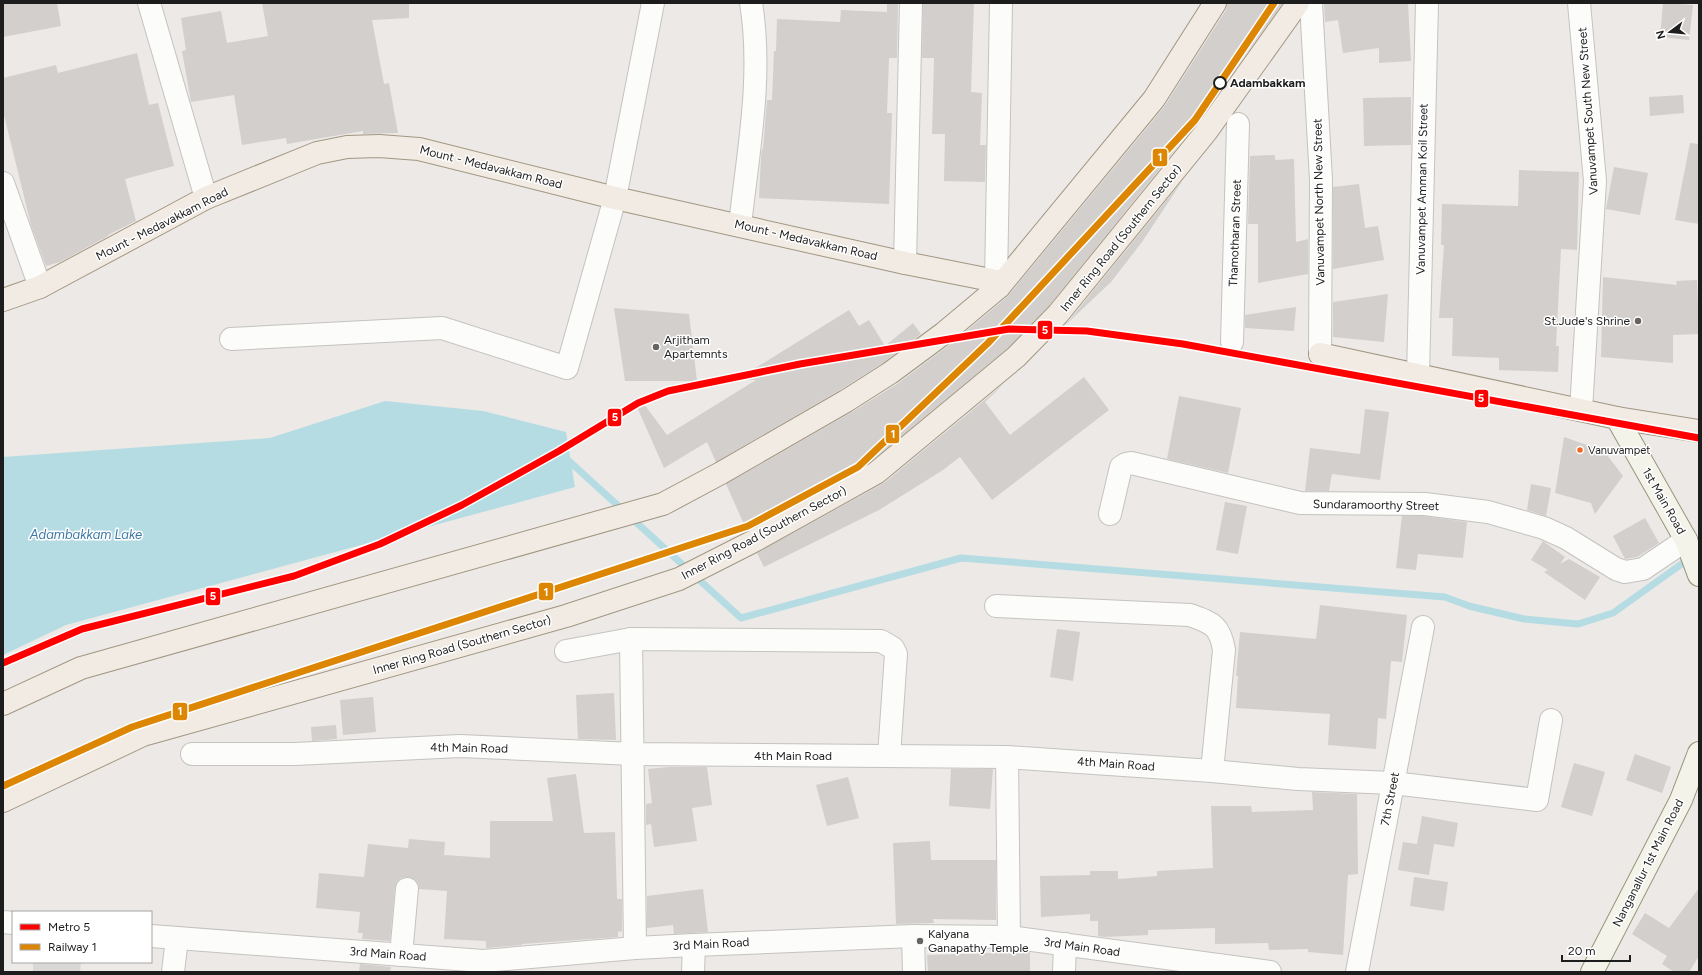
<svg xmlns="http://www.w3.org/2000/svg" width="1702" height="975" font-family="Figtree,sans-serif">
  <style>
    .religious { fill: #dad8d7 }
    .water { fill: #b5dce3 }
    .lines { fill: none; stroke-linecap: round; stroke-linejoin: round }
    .stream { stroke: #b5dce3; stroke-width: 7 }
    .building { fill: #d3cfcc }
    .street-casing { stroke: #c4c3c2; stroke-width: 24 }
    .secondary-casing { stroke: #96967d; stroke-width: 24 }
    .primary-casing { stroke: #a29682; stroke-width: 24 }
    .street { stroke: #fcfcfb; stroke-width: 22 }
    .secondary { stroke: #f4f3e9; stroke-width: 22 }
    .primary { stroke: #f1ebe3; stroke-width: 22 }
    .rail-1-casing { stroke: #fff; stroke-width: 10 }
    .rail-1 { stroke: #dd8604; stroke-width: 7 }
    .metro-1-casing { stroke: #fff; stroke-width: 10 }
    .metro-1 { stroke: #f00; stroke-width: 7 }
    .stop-dot { fill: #fff; stroke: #1d1d1d; stroke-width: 2 }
    .poi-dot { fill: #656463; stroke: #fff; stroke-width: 1.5 }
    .bus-dot { fill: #f26522; stroke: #fff; stroke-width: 1.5 }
    .labels { text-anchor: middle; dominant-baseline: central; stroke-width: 3; stroke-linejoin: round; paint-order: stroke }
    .bus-label { font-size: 11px; fill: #1d1d1d; stroke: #fff; text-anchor: start }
    .stop-label { font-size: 12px; font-weight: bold; fill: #1d1d1d; stroke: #fff; text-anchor: start }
    .street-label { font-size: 12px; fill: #1d1d1d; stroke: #fff }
    .poi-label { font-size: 12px; fill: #1d1d1d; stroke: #fff; text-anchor: start }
    .water-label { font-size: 13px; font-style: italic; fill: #3b77a6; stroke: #fff }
    .line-badge { stroke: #fff; stroke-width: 1.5 }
    .badge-label { font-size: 11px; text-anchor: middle; font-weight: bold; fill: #fff }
  </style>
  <rect width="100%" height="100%" fill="#ece9e6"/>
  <!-- religious -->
  <polygon class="religious" points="33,962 81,962 80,972 33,972"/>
  <!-- water -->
  <polygon class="water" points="385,401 483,411 566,432 575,487 66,625 3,655 3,457 270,438"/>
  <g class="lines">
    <!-- stream -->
    <polyline class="stream" points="564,462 569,461 741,618 961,558 1445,597 1469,606 1524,619 1578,624 1613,613 1690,558"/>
  </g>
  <!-- building -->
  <g class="building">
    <polygon points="3,3 57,3 61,26 3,37"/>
    <polygon points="262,3 409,3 409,18 372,20 384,84 389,83 398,133 363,134 363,131 287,144 286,138 242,145 234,95 191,102 182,51 186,50 181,18 221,11 227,43 268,36"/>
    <polygon points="887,3 898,3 897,58 889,58 887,113 892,113 889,204 759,198 761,158 762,149 763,149 767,100 772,100 774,51 776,51 777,19 840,22 841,10 887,12"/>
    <polygon points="923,3 974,3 971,92 982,93 980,145 986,145 985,182 944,181 945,134 932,134 934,58 922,58"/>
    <polygon points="1227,3 1283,3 1196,124 1049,306 1008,348 869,463 747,531 726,484 852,412 897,384 952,343 1007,297 1164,107 1226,10"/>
    <polygon points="1324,3 1408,3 1411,61 1379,63 1379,48 1343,53 1338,20 1325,22"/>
    <polygon points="1663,3 1693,5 1689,40 1660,37"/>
    <polygon points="137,53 149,105 158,103 174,166 125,179 136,221 108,235 108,236 60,262 46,266 31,225 3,111 3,78 56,65 58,73"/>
    <polygon points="1683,95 1684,113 1650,116 1649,97"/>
    <polygon points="1411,97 1411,145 1364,146 1363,98"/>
    <polygon points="1690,143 1699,144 1699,224 1675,220"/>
    <polygon points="1275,155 1275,160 1294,159 1296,242 1308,239 1308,274 1258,283 1258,224 1248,224 1250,156"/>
    <polygon points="1614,167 1648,173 1640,215 1606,209"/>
    <polygon points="1519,170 1579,172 1577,250 1561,249 1556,346 1559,346 1558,372 1499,370 1499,358 1452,356 1453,318 1439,318 1444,245 1441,245 1442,204 1518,206"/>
    <polygon points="1183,180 1142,242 1111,282 1057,333 1068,322"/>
    <polygon points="1359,184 1365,228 1378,226 1384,260 1333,269 1333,187"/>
    <polygon points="1603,277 1677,285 1676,281 1697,280 1699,334 1673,335 1673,363 1601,357"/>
    <polygon points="1388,294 1384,342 1333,337 1333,302"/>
    <polygon points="1296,307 1294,331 1245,328 1245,315"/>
    <polygon points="614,308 689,314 697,381 625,381"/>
    <polygon points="849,310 859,326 869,320 885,346 913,323 921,334 883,363 840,390 716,462 707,442 664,468 637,407 644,404 667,435 756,380 736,380"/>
    <polygon points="1084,377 1109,410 992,500 960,457 943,470 879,510 764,567 757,553 884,483 1005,383 985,402 1010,435"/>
    <polygon points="1179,396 1241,408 1228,473 1167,459"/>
    <polygon points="1365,409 1389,412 1380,480 1332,474 1329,491 1305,491 1310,448 1360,454"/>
    <polygon points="1564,437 1604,451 1623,476 1595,514 1591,503 1555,493"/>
    <polygon points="1531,484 1551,488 1546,516 1527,510"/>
    <polygon points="1225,502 1247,506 1238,554 1216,550"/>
    <polygon points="1402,516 1424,516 1467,522 1463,558 1418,554 1416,570 1396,568"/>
    <polygon points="1645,518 1659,543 1637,557 1625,559 1613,536"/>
    <polygon points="1543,541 1565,557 1560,564 1569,559 1600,577 1585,600 1544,572 1548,570 1531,560"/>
    <polygon points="1320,605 1407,615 1402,662 1391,661 1386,719 1378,718 1376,749 1328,745 1330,714 1236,708 1238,676 1236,676 1240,632 1316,639"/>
    <polygon points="1057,629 1080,632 1073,681 1050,677"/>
    <polygon points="614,693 616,740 578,739 576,695"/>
    <polygon points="373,697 376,732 343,735 340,700"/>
    <polygon points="336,725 337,739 312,741 311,727"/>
    <polygon points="1635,754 1671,767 1662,793 1626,780"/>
    <polygon points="1574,763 1605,772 1592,816 1561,807"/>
    <polygon points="668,767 707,767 712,805 692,808 697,841 654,847 651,824 646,825 646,804 652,803 648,769"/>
    <polygon points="951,769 993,769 990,809 949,806"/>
    <polygon points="576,774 584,833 615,832 617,899 622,899 622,931 618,932 618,937 522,944 522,945 486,948 486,941 444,939 447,891 419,889 418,883 414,879 409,877 401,878 397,882 395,887 390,941 362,939 363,933 358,933 360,912 316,908 319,873 364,877 368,844 408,848 409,839 445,842 444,855 490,858 490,821 553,821 547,778"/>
    <polygon points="848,777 859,818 827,826 816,785"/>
    <polygon points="1312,792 1357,794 1358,874 1348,875 1343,955 1308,952 1308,949 1269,950 1268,943 1215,944 1215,928 1148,930 1148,935 1104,937 1098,936 1098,921 1090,921 1090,914 1041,917 1040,876 1090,875 1090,871 1118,871 1118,879 1157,876 1157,871 1213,868 1211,806 1251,806 1252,812 1313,810"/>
    <polygon points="1422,816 1458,823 1454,847 1434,844 1429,875 1398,870 1403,842 1417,844"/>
    <polygon points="930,841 931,860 996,860 996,920 933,919 934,923 896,924 893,843"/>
    <polygon points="1414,877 1448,882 1444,911 1410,906"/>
    <polygon points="1699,888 1699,956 1689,972 1674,972 1662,964 1667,956 1632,934 1645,913 1669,928"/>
    <polygon points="703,889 708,932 674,934 673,925 647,928 647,896"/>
    <polygon points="1030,952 1030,972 928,972 927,955"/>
    <polygon points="360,964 391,967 390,972 359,972"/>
  </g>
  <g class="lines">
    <!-- street casing -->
    <g class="street-casing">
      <g id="street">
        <polyline points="149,3 206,198"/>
        <polyline points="1311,3 1321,180 1320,354"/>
        <polyline points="1579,3 1595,181 1581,410"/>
        <polyline points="3,183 40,287"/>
        <path d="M740,225C748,152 763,76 751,3"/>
        <polyline points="905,263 911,3"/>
        <polyline points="996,281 1001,3"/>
        <polyline points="231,339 442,328 567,368 615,198 653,3"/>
        <polyline points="1232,342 1238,124"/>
        <polyline points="1418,375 1427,3"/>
        <polyline points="1110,514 1121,467 1126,464 1131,463 1300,503 1425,504 1488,512 1544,528 1566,538 1616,569 1625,572 1643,569 1686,540"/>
        <path d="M996,606L1190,615C1212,623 1220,625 1224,650L1212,771"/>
        <polyline points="631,639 635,948"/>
        <polyline points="566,651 631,639 881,641 893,648 896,654 889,756"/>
        <polyline points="192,754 295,754 460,746 633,754 1007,757 1212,771 1298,779 1393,783 1537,800 1551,720"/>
        <polyline points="1007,757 1009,937"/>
        <polyline points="3,922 13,923"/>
        <polyline points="151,936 483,961 635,948 694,945 913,936 1009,937 1270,972"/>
        <polyline points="913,936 914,972"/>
        <polyline points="401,955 407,889"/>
        <polyline points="173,972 177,938"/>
        <polyline points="693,972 694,945"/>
        <polyline points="1064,972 1065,944"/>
        <polyline points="1357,972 1423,627"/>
      </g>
    </g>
    <!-- secondary casing -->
    <g class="secondary-casing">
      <g id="secondary">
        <polyline points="1617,418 1686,540 1699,575"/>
        <polyline points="1592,972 1681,800 1699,753"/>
      </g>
    </g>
    <!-- primary casing -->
    <g class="primary-casing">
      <g id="primary">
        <polyline points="3,300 40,287 206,198 317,153 347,147 379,146 419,149 615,198 905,263 996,281 999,287"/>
        <polyline points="1320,354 1617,418 1699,431"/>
        <polyline points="3,704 81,668 663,504 721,473 846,401 890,373 944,333 999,287 1154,99 1215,3"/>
        <polyline points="3,801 143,735 566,616 679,579 752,542 876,473 1016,357 1058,314 1206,132 1298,3"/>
      </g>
    </g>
    <!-- street -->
    <use href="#street" class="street"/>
    <!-- secondary -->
    <use href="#secondary" class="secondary"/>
    <!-- primary -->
    <use href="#primary" class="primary"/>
    <!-- rail-1 casing -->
    <g class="rail-1-casing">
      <polyline id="rail-1" points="3,786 132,727 748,526 858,467 988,343 1195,120 1274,3"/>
    </g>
    <!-- rail-1 -->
    <use href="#rail-1" class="rail-1"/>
    <!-- metro-1 casing -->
    <g class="metro-1-casing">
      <polyline id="metro-1" points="3,663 82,629 294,576 380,544 462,505 559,451 638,403 668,391 800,364 1009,329 1087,331 1183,344 1699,438"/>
    </g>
    <!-- metro-1 -->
    <use href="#metro-1" class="metro-1"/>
  </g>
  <!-- markers -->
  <circle class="stop-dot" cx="1220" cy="83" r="6"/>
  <g class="poi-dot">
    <circle cx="1638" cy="321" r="4"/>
    <circle cx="656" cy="347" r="4"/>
    <circle cx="920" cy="941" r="4"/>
  </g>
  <circle class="bus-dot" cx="1580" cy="450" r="3.5"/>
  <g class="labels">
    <!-- bus labels -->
    <g class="bus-label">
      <text x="1588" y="450">Vanuvampet</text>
    </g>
    <!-- stop labels -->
    <g class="stop-label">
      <text x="1230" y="83">Adambakkam</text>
    </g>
    <!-- street labels -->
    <g class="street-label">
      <text transform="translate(1588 111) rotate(-94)">Vanuvampet South New Street</text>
      <text transform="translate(491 167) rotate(14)">Mount - Medavakkam Road</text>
      <text transform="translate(1422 189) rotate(-89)">Vanuvampet Amman Koil Street</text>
      <text transform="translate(1319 202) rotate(-91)">Vanuvampet North New Street</text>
      <text transform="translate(162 224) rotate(-27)">Mount - Medavakkam Road</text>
      <text transform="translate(1235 233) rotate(-88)">Thamotharan Street</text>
      <text transform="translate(1121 238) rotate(-51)">Inner Ring Road (Southern Sector)</text>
      <text transform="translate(806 240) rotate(13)">Mount - Medavakkam Road</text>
      <text transform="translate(1664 501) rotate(60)">1st Main Road</text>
      <text transform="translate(1376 505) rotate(1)">Sundaramoorthy Street</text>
      <text transform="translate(764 533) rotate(-28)">Inner Ring Road (Southern Sector)</text>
      <text transform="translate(462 645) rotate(-16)">Inner Ring Road (Southern Sector)</text>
      <text transform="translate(469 748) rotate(1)">4th Main Road</text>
      <text x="793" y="756">4th Main Road</text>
      <text transform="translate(1116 764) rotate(4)">4th Main Road</text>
      <text transform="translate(1390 799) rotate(-79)">7th Street</text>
      <text transform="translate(1648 863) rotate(-63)">Nanganallur 1st Main Road</text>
      <text transform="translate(711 944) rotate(-3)">3rd Main Road</text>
      <text transform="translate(1082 947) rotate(8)">3rd Main Road</text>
      <text transform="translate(388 954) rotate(4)">3rd Main Road</text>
    </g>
    <!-- poi labels -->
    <g class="poi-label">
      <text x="1630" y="321" text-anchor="end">St.Jude's Shrine</text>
      <text x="664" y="340">Arjitham<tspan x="664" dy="14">Apartemnts</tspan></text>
      <text x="928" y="934">Kalyana<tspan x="928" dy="14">Ganapathy Temple</tspan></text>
    </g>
    <!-- water labels -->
    <g class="water-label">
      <text x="86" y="534">Adambakkam Lake</text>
    </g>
  </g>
  <g class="line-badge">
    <rect x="1152" y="148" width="16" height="19" rx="4" fill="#dd8604"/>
    <rect x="1037" y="320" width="16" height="20" rx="4" fill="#f00"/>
    <rect x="1474" y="389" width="15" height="19" rx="4" fill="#f00"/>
    <rect x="607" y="408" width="15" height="19" rx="4" fill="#f00"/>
    <rect x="885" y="424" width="15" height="20" rx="4" fill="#dd8604"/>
    <rect x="538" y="582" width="16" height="19" rx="4" fill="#dd8604"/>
    <rect x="205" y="587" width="16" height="19" rx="4" fill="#f00"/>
    <rect x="172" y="702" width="16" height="19" rx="4" fill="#dd8604"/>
  </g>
  <g class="badge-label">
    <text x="1160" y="161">1</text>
    <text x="1045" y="334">5</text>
    <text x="1481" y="402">5</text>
    <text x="615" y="421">5</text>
    <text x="893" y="438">1</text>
    <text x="546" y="596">1</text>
    <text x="213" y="600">5</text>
    <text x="180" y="715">1</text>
  </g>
  <!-- border -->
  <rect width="1702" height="975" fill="none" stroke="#1d1d1d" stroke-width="8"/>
  <!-- legend -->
  <rect x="12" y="911" width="140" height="52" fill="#ffffff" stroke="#a5a5a5"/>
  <rect x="20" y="924" width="20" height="6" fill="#ff0000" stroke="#a5a5a5"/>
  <text x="48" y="931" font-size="12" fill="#1d1d1d">Metro 5</text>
  <rect x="20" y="944" width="20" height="6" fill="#dd8604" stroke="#a5a5a5"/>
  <text x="48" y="951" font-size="12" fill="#1d1d1d">Railway 1</text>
  <!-- north arrow -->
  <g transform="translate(1670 32) rotate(254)" stroke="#ffffff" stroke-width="3" paint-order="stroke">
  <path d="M0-3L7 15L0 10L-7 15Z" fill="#1d1d1d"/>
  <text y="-6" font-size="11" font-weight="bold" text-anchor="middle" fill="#1d1d1d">N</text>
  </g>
  <!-- scale -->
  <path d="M1562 955v6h68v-6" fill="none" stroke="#1d1d1d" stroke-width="2"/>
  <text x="1568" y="955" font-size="12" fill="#1d1d1d" stroke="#ffffff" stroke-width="3" paint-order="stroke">20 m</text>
</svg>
